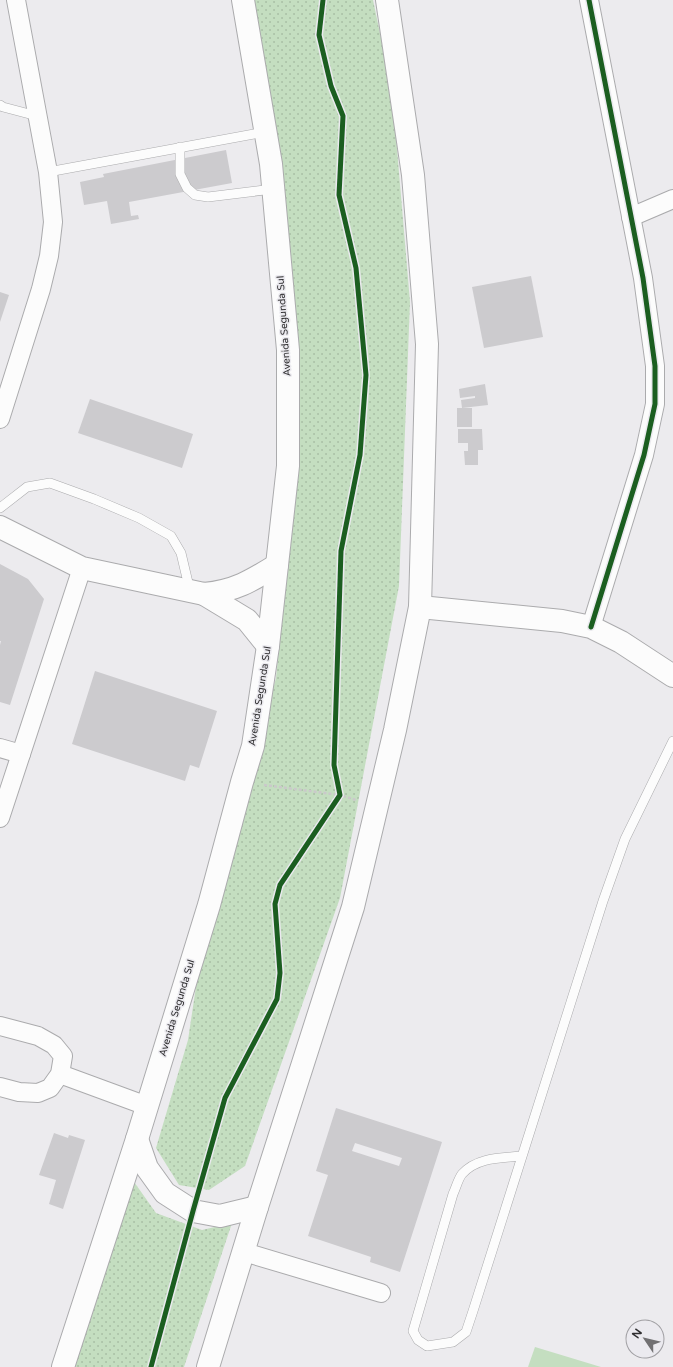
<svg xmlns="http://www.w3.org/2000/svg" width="673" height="1367" font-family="'Varela Round',sans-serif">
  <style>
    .grass { fill: url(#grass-dots) }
    .pitch { fill: #c4dec0 }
    .building { fill: #cccbce; fill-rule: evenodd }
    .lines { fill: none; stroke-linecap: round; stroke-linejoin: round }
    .service-casing { stroke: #ababad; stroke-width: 10 }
    .minor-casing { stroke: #ababad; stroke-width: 20 }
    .tertiary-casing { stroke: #ababad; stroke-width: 24 }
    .secondary-casing { stroke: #ababad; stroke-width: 24 }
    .path { stroke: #cac9ca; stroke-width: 2.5; stroke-dasharray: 3 2; stroke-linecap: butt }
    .service { stroke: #fcfcfc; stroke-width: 9 }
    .minor { stroke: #fcfcfc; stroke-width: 18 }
    .tertiary { stroke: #fcfcfc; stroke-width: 22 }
    .secondary { stroke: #fcfcfc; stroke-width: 22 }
    .cycleway-casing { stroke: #ebeaef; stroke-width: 8 }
    .cycleway { stroke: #1b5e20; stroke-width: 5 }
    .labels { text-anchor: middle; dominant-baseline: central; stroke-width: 3; stroke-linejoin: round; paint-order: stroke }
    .street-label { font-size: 10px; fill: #2f2e30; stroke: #ebeaef }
  </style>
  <defs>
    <pattern id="grass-dots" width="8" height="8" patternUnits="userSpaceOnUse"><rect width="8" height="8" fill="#c4dec0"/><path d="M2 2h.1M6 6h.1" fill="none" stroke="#a9bfa5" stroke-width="1.8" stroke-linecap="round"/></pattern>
  </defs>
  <rect width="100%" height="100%" fill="#ecebee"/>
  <!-- grass -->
  <g class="grass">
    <polygon points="253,0 373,0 392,90 410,302 399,586 340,898 245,1166 209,1190 179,1185 156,1148 188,1040 200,960 276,678 299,445"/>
    <polygon points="132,1179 156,1213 202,1230 232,1223 184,1367 74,1367"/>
  </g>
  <!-- pitch -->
  <polygon class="pitch" points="535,1347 601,1367 528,1367"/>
  <!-- building -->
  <g class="building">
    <polygon points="226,150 232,183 129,202 131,216 138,215 139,219 111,224 107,201 84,205 80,182 104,177 103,174"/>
    <polygon points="531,276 543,337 484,348 472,287"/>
    <polygon points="0,292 9,295 0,322"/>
    <polygon points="485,384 488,405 462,408 461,400 475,398 475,396 460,398 459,389"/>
    <polygon points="90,399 193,434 182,468 78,433"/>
    <rect x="457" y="408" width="15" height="19"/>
    <polygon points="458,429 482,429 483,450 478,450 478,465 465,465 464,451 468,451 468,443 458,443"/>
    <polygon points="0,564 28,579 44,599 10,705 0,702 0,645 1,641 0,641"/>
    <polygon points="95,671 217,711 199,768 190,765 185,781 72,744"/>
    <path d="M336,1108L442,1142L400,1272L370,1262L371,1257L308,1236L328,1175L316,1171ZM355,1143L402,1158L399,1166L352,1151Z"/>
    <polygon points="54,1133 68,1138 69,1135 85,1140 63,1209 49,1204 56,1180 39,1175"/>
  </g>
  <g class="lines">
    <!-- service casing -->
    <g class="service-casing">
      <g id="service">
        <polyline points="0,105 3,107 37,116"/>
        <polyline points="180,147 180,174 187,188 195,195 208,197 273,189"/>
        <polyline points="48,172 265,132"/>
        <polyline points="0,508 27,487 50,483 94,499 139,518 171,536 181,553 190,591"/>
        <path d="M522,1156C502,1158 477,1157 462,1174C458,1179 456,1188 453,1194L413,1331L418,1340L427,1346L453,1342L466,1332L473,1311L603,901L625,839L673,741"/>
      </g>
    </g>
    <!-- minor casing -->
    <g class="minor-casing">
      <g id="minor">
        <polyline points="589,0 643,278 655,366 655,404 644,455 591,627"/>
        <polyline points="631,217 673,199"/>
        <polyline points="0,419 41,289 49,256 53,222 48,172 16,0"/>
        <polyline points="0,748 21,754"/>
        <polyline points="0,818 82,568"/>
        <polyline points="0,1026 38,1036 54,1045 63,1056 60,1074 50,1088 38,1093 19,1092 0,1087"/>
        <polyline points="60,1074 147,1106"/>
        <polyline points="244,1252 381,1293"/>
      </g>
    </g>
    <!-- tertiary casing -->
    <g class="tertiary-casing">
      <g id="tertiary">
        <path d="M0,527L82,568L204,594C235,591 251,581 277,565"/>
        <polyline points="204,594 247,620 268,646"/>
        <polyline points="420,607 562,621 591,627 621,642 673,676"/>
      </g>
    </g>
    <!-- secondary casing -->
    <g class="secondary-casing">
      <g id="secondary">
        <polyline points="137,1139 147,1168 165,1193 193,1211 220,1216 257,1207"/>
        <polyline points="63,1367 137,1139 209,905 242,782 253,746 268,646 288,466 288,350 271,164 243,0"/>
        <polyline points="208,1367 257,1207 353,907 395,730 420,607 427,344 413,175 387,0"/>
      </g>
    </g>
    <!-- path -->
    <polyline class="path" points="264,785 340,795 356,800"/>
    <!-- service -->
    <use href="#service" class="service"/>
    <!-- minor -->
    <use href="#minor" class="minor"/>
    <!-- tertiary -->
    <use href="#tertiary" class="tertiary"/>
    <!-- secondary -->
    <use href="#secondary" class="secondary"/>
    <!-- cycleway casing -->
    <g class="cycleway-casing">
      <g id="cycleway">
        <polyline points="589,0 643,278 655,366 655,404 644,455 591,627"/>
        <polyline points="151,1367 193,1211 225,1098 277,999 280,973 275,904 280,885 340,795 334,765 341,551 360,455 366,375 356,268 339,195 343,116 331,86 319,35 323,0"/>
      </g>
    </g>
    <!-- cycleway -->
    <use href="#cycleway" class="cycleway"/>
  </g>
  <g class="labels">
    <!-- street labels -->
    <g class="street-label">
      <text transform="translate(284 326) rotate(-94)">Avenida Segunda Sul</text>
      <text transform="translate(260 696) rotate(-81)">Avenida Segunda Sul</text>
      <text transform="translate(177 1008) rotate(-73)">Avenida Segunda Sul</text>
    </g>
  </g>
  <!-- north arrow -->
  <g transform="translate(645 1339) rotate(305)"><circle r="19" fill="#ebeaef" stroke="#a09fa3"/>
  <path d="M0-3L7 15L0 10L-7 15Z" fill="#717072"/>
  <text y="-6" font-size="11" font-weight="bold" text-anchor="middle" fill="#2f2e30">N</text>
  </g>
</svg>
